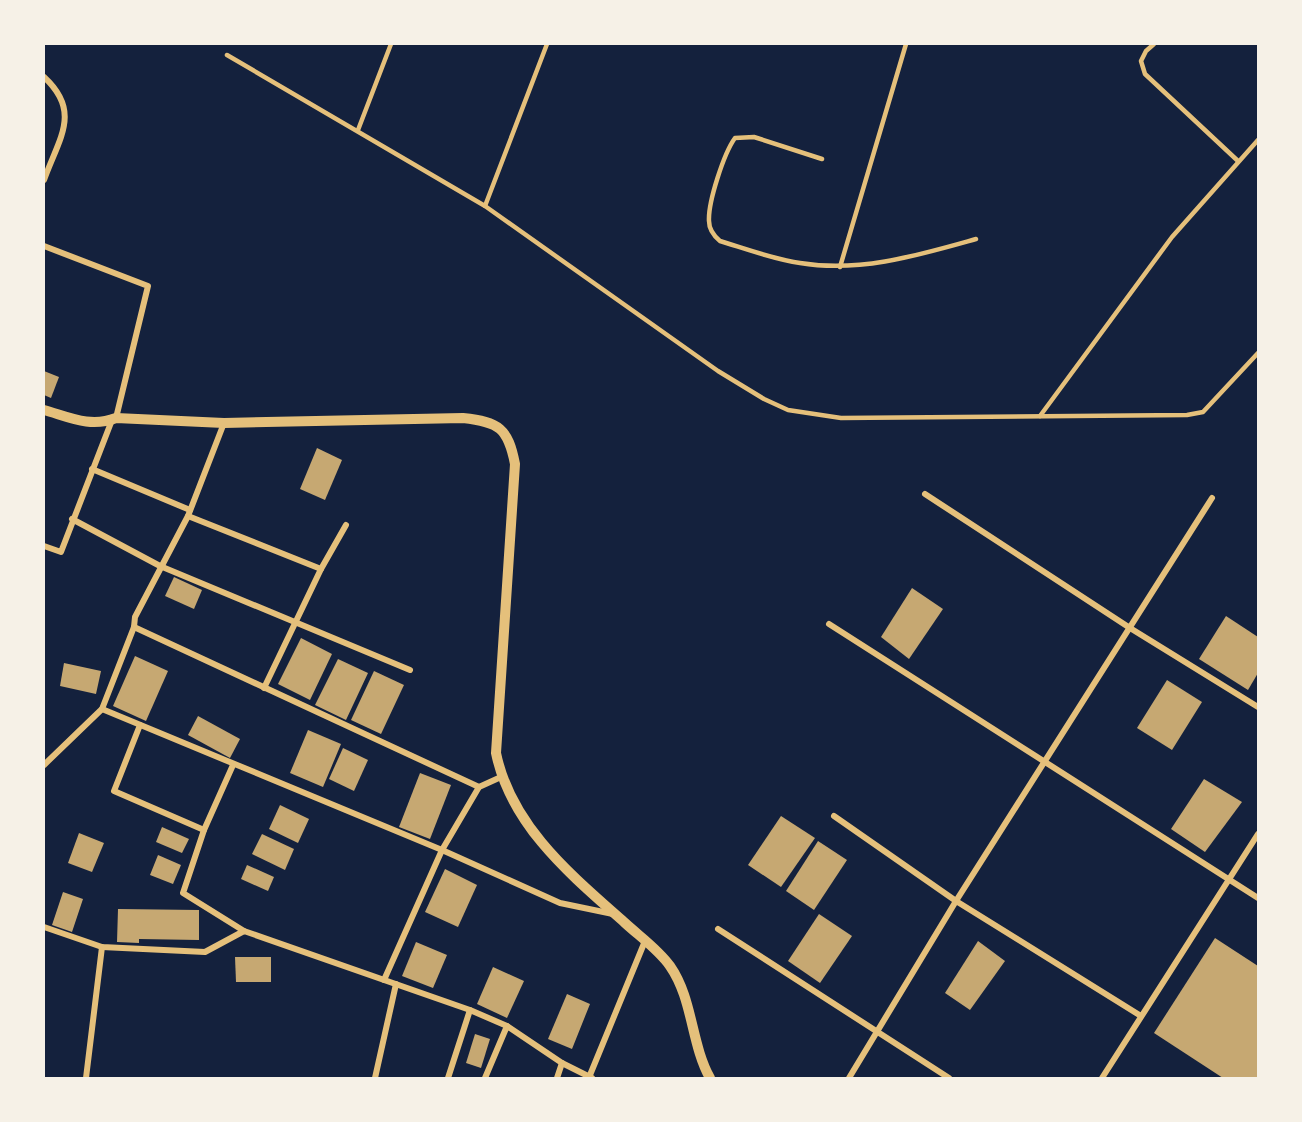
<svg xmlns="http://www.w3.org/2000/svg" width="1302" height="1122" font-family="'Asap Condensed',sans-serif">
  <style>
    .building { fill: #c6a872 }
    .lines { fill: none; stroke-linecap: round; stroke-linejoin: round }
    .service { stroke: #e5c07b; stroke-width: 4.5 }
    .minor { stroke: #e5c07b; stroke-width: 6 }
    .tertiary { stroke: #e5c07b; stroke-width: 10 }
  </style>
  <rect width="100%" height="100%" fill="#14213d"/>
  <!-- building -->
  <g class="building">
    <polygon points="44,371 59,377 51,398 44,395"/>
    <polygon points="317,448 342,460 325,500 300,489"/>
    <polygon points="174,577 202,590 194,609 165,596"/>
    <polygon points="912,588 943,609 909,659 881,637"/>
    <polygon points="1226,616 1258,637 1258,673 1248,690 1199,659"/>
    <polygon points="301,638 332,654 310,700 278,684"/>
    <polygon points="135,656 168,671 146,721 113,706"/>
    <polygon points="338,659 368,673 346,720 315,705"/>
    <polygon points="64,663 101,671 96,694 60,686"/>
    <polygon points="374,671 404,685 381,734 351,720"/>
    <polygon points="1167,680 1202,702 1172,750 1137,728"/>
    <polygon points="198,716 240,739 230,758 188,735"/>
    <polygon points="308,730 341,744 323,787 290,773"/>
    <polygon points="343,748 368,760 354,791 329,779"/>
    <polygon points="420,773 451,785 430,839 399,827"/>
    <polygon points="1204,779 1242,802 1205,852 1171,829"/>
    <polygon points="280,805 309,819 298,843 269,829"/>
    <polygon points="781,816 815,838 781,887 748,865"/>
    <polygon points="162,827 189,839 182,853 156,842"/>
    <polygon points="79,833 104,843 92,872 68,863"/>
    <polygon points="262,834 294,849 285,870 252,854"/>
    <polygon points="818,841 847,860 814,910 786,891"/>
    <polygon points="158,855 181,865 173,884 150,875"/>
    <polygon points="247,865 274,877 268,891 241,879"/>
    <polygon points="445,869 477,885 458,927 425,912"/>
    <polygon points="63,892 83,899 72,932 52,925"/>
    <polygon points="118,909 199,910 199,940 139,939 139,943 117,942"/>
    <polygon points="819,914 852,936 820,983 788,961"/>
    <polygon points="1215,938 1258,966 1258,1078 1223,1078 1154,1033"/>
    <polygon points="978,941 1005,961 970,1010 945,993"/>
    <polygon points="416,942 447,955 433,988 402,976"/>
    <polygon points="235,957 271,957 271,982 236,982"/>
    <polygon points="493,967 524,981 507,1018 477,1004"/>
    <polygon points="567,994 590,1004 572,1049 548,1039"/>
    <polygon points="475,1034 490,1039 481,1068 466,1063"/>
  </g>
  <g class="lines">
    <!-- service -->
    <g class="service">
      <polyline points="1154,44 1146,51 1141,61 1145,74 1238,161"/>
      <polyline points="227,55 485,206 718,371 764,399 788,410 841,418 1187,415 1203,412 1258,353"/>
      <polyline points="358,130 391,44"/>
      <path d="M822,159L754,137L735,138C724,153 708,202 709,221C709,229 714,236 720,241C746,249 773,259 800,263C860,273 919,255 976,239"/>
      <polyline points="485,206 547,44"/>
      <polyline points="840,267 906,44"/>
      <polyline points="1040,416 1172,237 1258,140"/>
    </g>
    <!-- minor -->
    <g class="minor">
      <path d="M44,77C82,112 59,138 44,180"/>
      <polyline points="44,246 148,286 116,418"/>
      <polyline points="92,469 190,510"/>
      <polyline points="925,494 1130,628 1258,707"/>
      <polyline points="188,516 321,569 264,688"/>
      <polyline points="72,519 160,566 410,670"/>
      <polyline points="44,546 61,552 112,420"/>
      <polyline points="321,569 346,525"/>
      <polyline points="829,624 1258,898"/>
      <polyline points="134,627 479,787"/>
      <polyline points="102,709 442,850 560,903 613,914"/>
      <polyline points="140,725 114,791 204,830"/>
      <polyline points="44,765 102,709 134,627 135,617 188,516 224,423"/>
      <polyline points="233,765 204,830 183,893 244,931"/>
      <polyline points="834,816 956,901 1141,1016"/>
      <polyline points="44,927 102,947 205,952 244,931 470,1010 507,1026 562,1063 592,1078"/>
      <polyline points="718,929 949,1078"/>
      <polyline points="384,980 442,850 479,787 501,777"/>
      <polyline points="590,1075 645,941"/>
      <polyline points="86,1078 102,947"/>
      <polyline points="375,1078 396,984"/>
      <polyline points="448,1078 470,1010"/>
      <polyline points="485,1078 507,1026"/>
      <polyline points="557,1078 562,1063"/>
      <polyline points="849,1078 956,901 1212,498"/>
      <polyline points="1102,1078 1258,834"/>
    </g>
    <!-- tertiary -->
    <path class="tertiary" d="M44,410C69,417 90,428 116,418L224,423L463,418C499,422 508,428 515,464L496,753C511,826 571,875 624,922C639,936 658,949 670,966C693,999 691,1044 710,1078"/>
  </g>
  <!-- border -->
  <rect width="1302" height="1122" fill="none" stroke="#f6f1e7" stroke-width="90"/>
</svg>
